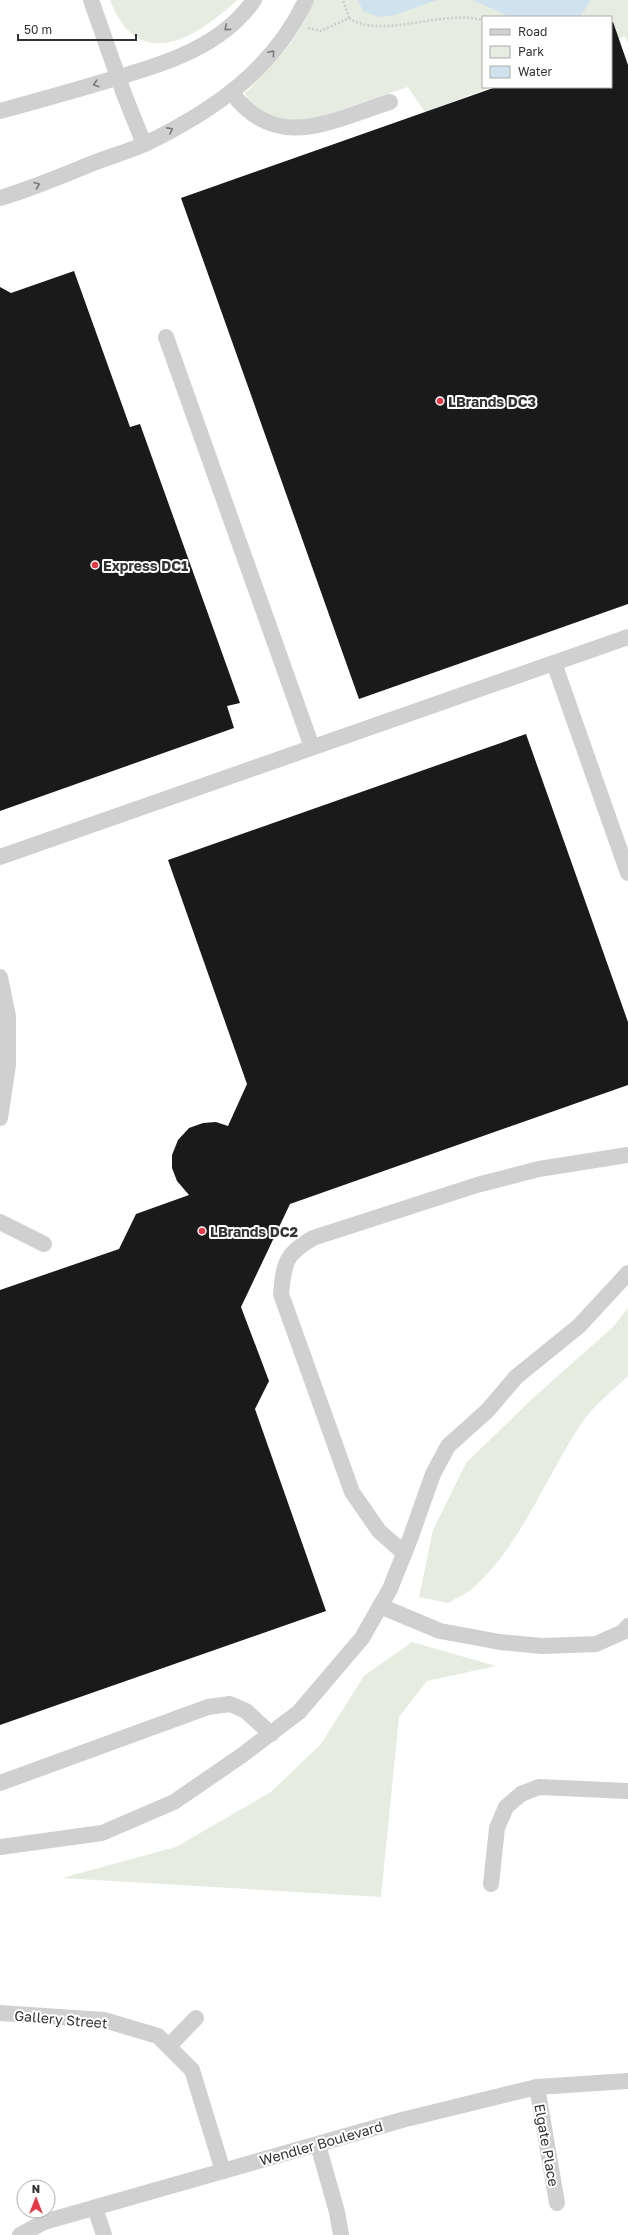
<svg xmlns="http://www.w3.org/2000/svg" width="628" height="2235" font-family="'Golos Text',sans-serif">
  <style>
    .green { fill: #e6ecdf }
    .water { fill: #cfe2ee }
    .building { fill: #1a1a1a }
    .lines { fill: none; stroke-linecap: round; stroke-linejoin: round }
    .path { stroke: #cdcdcd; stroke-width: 2.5; stroke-dasharray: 2 2; stroke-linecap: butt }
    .minor { stroke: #d0d0d0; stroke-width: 16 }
    .oneway { stroke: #7a7a7a }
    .poi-dot { fill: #e63946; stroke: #fff; stroke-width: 1.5 }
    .labels { text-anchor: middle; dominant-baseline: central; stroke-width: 4; stroke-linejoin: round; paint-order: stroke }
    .poi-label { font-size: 14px; font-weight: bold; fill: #333; stroke: #fff; text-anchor: start }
    .street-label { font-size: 14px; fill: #333; stroke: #fff }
  </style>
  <rect width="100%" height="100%" fill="#fff"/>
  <!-- green -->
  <g class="green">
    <path d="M110,0H237C195,39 138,74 110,0Z"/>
    <path d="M314,0H628V43L625,36L611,42V17H483V87H491L425,112L408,87L308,121L284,119L259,112L248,101L245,93C274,64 299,40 314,0Z"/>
    <path d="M628,1308V1376C612,1391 593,1406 581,1424C545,1478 523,1542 474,1587C467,1594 456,1598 448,1603L419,1597L433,1530L466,1463L532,1399L613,1327Z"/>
    <polygon points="412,1642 496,1666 427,1681 399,1717 381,1897 62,1878 176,1847 271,1792 321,1744 364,1676"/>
  </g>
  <!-- water -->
  <g class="water">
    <polygon points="358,0 437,0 394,15 380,17 363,11"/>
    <polygon points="473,0 591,0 580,17 510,17"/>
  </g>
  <!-- building -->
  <g class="building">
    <polygon points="613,22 628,65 628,604 359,699 181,198 496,87 611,87 611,23"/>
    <polygon points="74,271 130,427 140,424 240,703 227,706 234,728 0,811 0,287 11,293"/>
    <polygon points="526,734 628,1022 628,1085 290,1204 241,1307 269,1381 255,1409 326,1611 0,1725 0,1290 119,1249 136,1214 189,1195 177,1181 172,1168 172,1155 178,1140 189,1128 203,1123 216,1122 228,1126 247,1084 168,860"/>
  </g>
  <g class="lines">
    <!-- path -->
    <g class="path">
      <path d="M349,18C380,40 442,9 483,20"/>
      <polyline points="308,28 321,31 349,18 343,0"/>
    </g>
    <!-- minor -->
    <g class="minor">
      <polyline points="91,0 124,94 144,144"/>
      <path d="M232,93C277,153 332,120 390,102"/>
      <path d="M0,111C33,102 66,93 99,83C155,66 219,51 254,0"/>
      <path d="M0,198C31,189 61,176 91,164C108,157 127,152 145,144C213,111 273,70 306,0"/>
      <polyline points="166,337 312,747"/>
      <polyline points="554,663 628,873"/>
      <polyline points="0,857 628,637"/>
      <polyline points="0,977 8,1016 8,1065 0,1118"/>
      <polyline points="0,1222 44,1244"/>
      <path d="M404,1553L379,1531L352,1492L281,1294C284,1263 285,1254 313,1238L477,1185L539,1169L628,1155"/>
      <polyline points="380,1606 440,1631 500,1642 542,1646 596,1644 623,1632 628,1626"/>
      <polyline points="0,1783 208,1707 230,1704 246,1711 271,1734"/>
      <polyline points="0,1847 102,1833 174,1802 241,1756 299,1712 362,1638 390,1589 410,1539 433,1474 448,1446 488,1410 516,1377 579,1326 628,1273"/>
      <polyline points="491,1884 497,1828 506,1807 521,1794 539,1787 628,1791"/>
      <polyline points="0,2013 104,2020 158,2036 192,2070 223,2171"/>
      <polyline points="169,2046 196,2018"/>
      <polyline points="537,2087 557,2203"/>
      <polyline points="318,2145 337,2212 341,2235"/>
      <polyline points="95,2208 104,2235"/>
      <polyline points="20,2235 44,2222 402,2120 537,2087 628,2081"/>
    </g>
  </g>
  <!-- one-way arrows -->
  <defs><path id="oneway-chevron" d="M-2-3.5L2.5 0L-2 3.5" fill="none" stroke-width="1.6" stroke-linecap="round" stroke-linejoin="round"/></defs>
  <g class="oneway">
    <use href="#oneway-chevron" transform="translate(227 28) rotate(140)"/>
    <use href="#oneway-chevron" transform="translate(272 53) rotate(-50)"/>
    <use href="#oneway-chevron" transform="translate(96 84) rotate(163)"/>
    <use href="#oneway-chevron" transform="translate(170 130) rotate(-28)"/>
    <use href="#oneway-chevron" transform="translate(37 185) rotate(-21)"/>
  </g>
  <!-- markers -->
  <g class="poi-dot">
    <circle cx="440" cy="401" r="4"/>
    <circle cx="95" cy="565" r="4"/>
    <circle cx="202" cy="1231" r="4"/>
  </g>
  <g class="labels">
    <!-- poi labels -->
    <g class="poi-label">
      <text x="448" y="401">LBrands DC3</text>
      <text x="103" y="565">Express DC1</text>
      <text x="210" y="1231">LBrands DC2</text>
    </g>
    <!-- street labels -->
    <g class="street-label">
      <text transform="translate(61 2019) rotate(5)">Gallery Street</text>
      <text transform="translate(321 2143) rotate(-16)">Wendler Boulevard</text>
      <text transform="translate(547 2145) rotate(80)">Elgate Place</text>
    </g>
  </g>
  <!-- legend -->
  <rect x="482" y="16" width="130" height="72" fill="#ffffff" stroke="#adadad"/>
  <rect x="490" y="29" width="20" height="6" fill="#d0d0d0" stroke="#adadad"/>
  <text x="518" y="36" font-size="12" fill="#333333">Road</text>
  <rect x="490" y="46" width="20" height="12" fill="#e6ecdf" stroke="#adadad"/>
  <text x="518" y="56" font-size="12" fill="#333333">Park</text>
  <rect x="490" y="66" width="20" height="12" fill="#cfe2ee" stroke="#adadad"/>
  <text x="518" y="76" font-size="12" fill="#333333">Water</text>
  <!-- north arrow -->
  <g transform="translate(36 2199)"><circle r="19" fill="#ffffff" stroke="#adadad"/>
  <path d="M0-3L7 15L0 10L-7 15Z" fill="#e63946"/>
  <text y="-6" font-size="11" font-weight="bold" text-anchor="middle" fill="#333333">N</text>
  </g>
  <!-- scale -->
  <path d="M18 34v6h118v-6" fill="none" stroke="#333333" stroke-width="2"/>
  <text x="24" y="34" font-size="12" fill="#333333" stroke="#ffffff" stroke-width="3" paint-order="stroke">50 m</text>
</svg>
